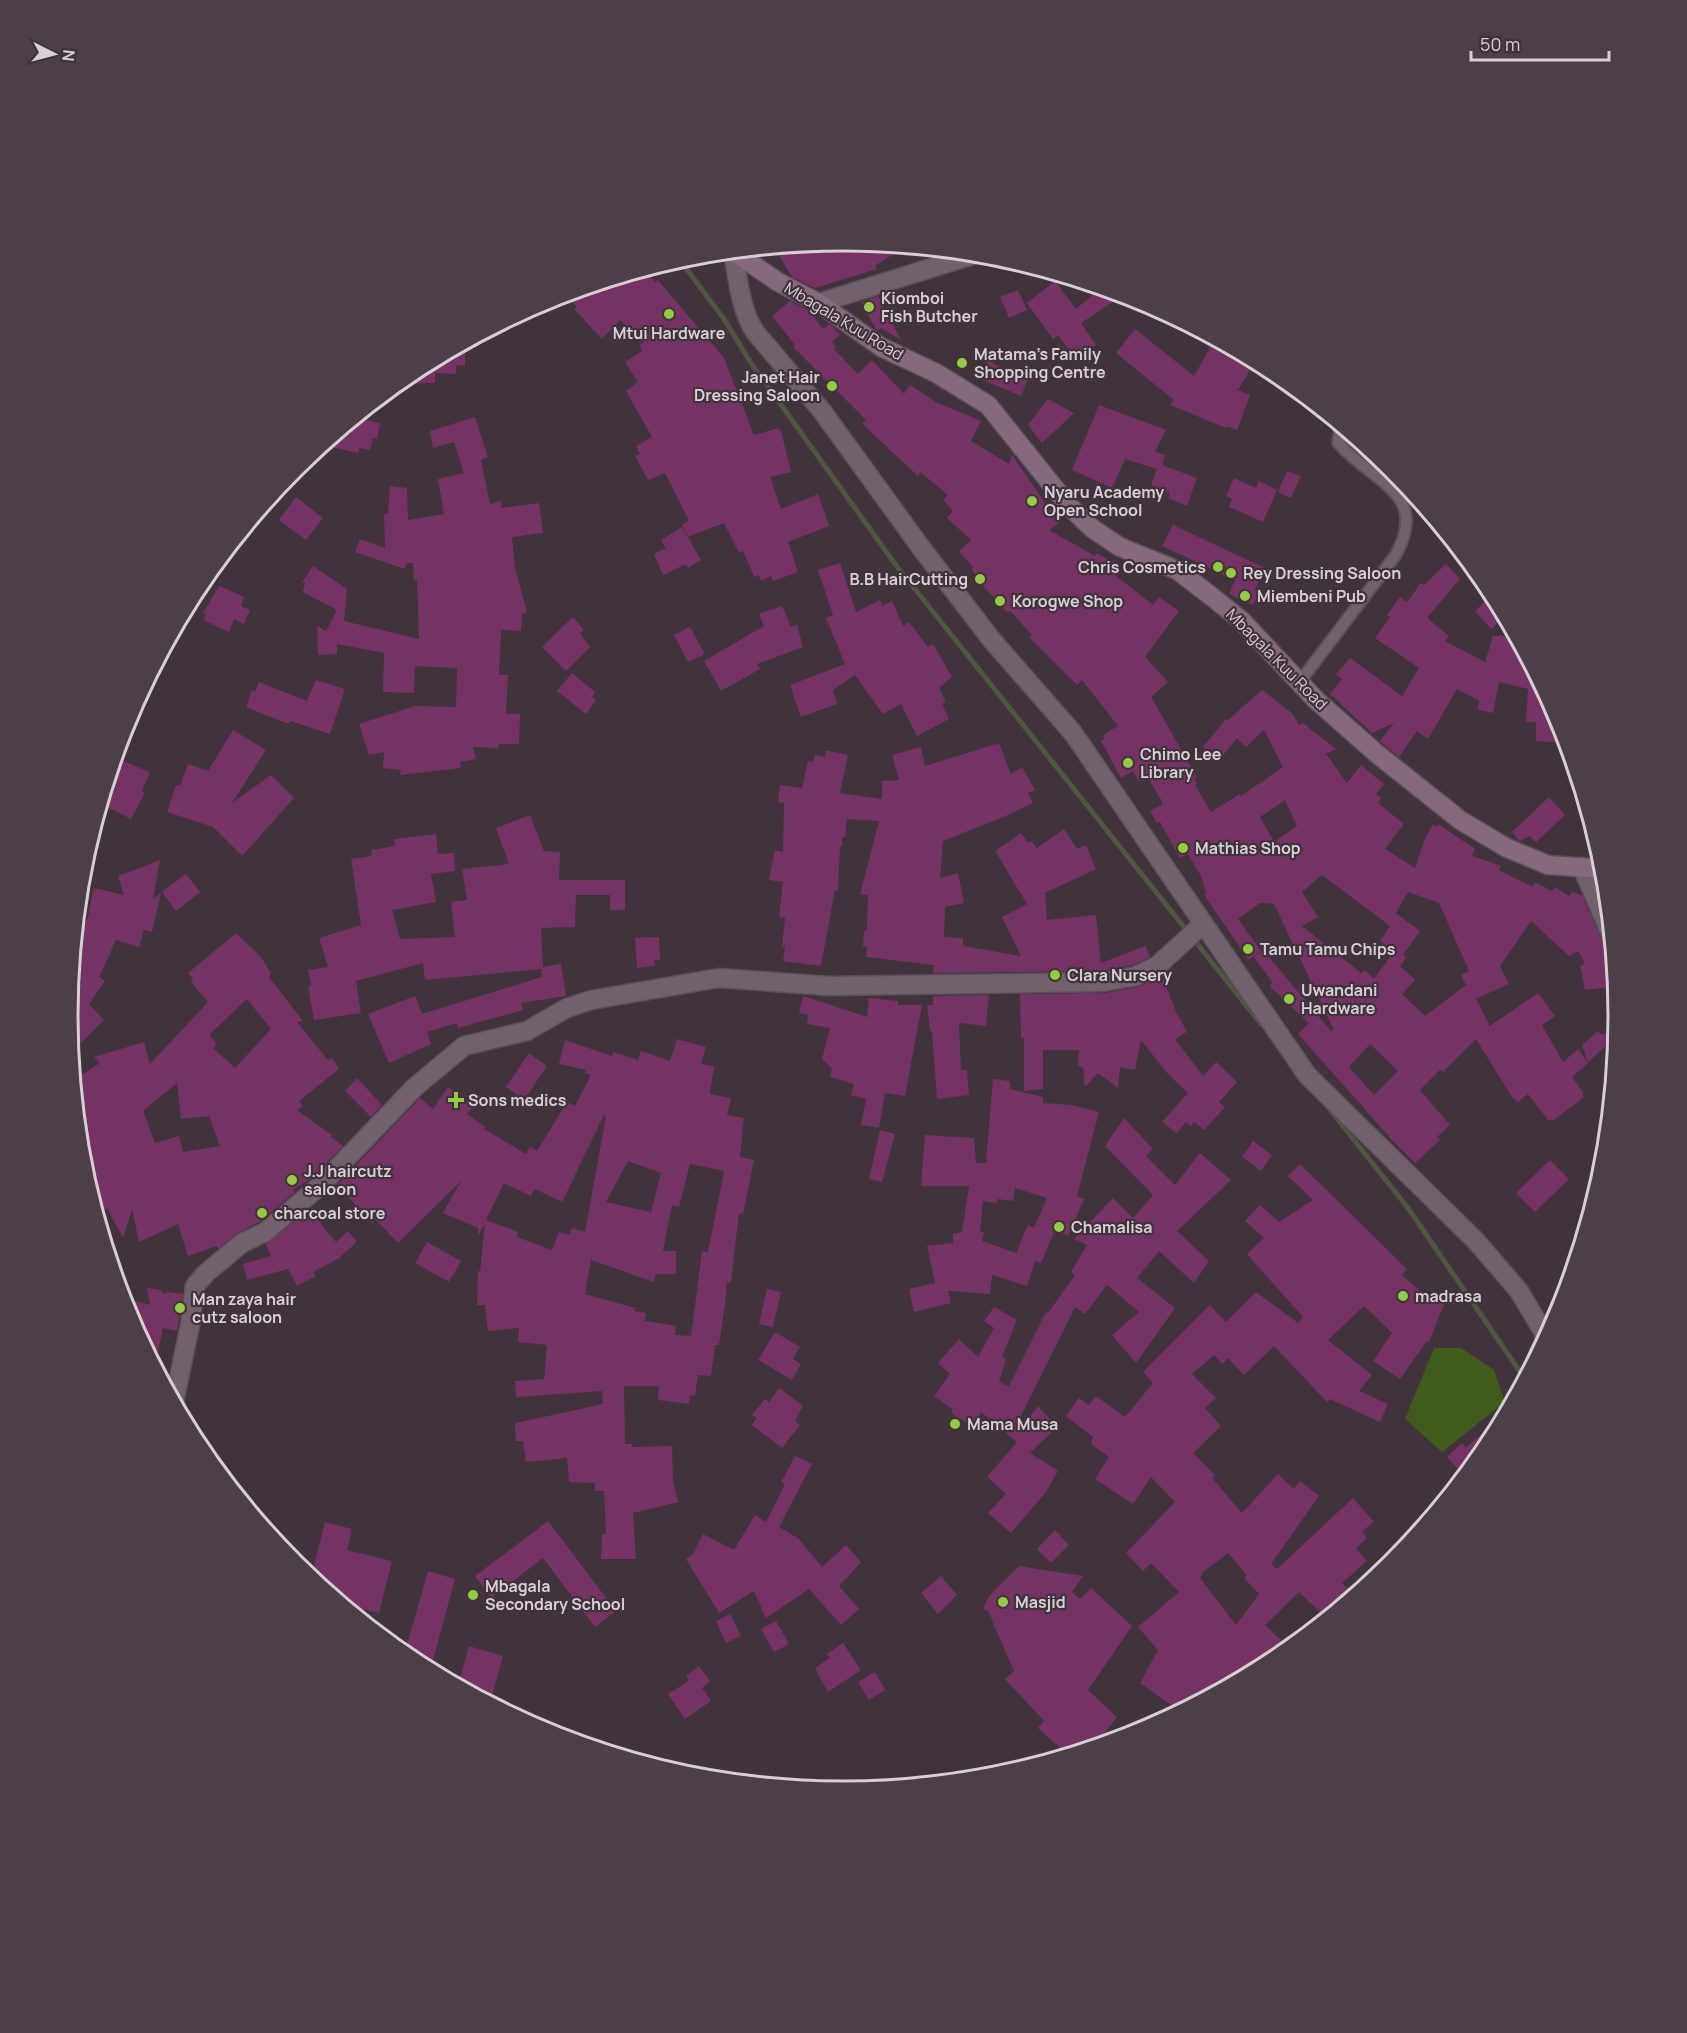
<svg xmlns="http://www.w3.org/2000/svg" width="1687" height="2033" font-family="Manrope,sans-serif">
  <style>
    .green { fill: #415b1b }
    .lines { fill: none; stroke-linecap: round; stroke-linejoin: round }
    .stream { stroke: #4d5640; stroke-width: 5 }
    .building { fill: #743363; fill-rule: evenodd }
    .lane-casing { stroke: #5b5058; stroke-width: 14 }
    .street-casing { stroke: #5b5058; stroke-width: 21 }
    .secondary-casing { stroke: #5b5058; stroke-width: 21 }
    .lane { stroke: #70616c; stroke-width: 10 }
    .street { stroke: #70616c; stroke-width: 18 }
    .secondary { stroke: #85697d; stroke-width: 18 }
    .poi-dot { fill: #93cd3d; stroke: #40333c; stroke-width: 2 }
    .labels { text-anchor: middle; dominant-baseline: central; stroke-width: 4.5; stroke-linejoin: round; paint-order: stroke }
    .poi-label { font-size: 16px; font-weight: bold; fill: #d8cfd5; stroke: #40333c; text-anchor: start }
    .street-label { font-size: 16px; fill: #d8cfd5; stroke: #40333c }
    .rim { fill: none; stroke: #d8cfd5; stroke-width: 3 }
  </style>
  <rect width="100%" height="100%" fill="#40333c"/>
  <!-- green -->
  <polygon class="green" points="1434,1348 1461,1348 1494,1370 1505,1402 1442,1452 1405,1419"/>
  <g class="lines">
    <!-- stream -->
    <g class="stream">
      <polyline points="679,259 724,319 749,360 895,564 1261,1024"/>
      <polyline points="1327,1106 1408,1208 1525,1379"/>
    </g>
  </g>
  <!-- building -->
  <g class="building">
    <polygon points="844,241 905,247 876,265 877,269 815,288 792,277 774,247"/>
    <polygon points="644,270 655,282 658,280 724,358 754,435 779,428 781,431 791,472 770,477 781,509 818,494 829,526 788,542 798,572 773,581 771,576 761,581 759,575 754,577 743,551 739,553 724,523 688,537 682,524 689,521 665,473 648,480 635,456 640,454 636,446 652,437 626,391 638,382 625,362 642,351 639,345 644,342 620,320 602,339 574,309 577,307 569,298 579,290"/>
    <polygon points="1055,281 1076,309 1101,288 1114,301 1081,323 1096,345 1076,359 1058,335 1053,339 1027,303"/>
    <polygon points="1018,290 1027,310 1009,318 1000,297"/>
    <polygon points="878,296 901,340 881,328 877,331 861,302"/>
    <path d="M790,301L808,310L823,329L829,324L832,326L840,335L832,342L836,347L834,349L858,374L872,360L904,394L910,385L936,402L981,421L971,441L1009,464L1012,455L1059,523L1049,530L1095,556L1096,553L1116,563L1111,572L1153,605L1159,597L1179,611L1145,657L1168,682L1151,697L1197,777L1194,778L1197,783L1195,785L1211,812L1240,794L1241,796L1283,767L1264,730L1246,747L1237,738L1219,760L1203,747L1226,719L1228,720L1262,690L1292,713L1299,725L1303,723L1336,749L1326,754L1347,783L1361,765L1384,784L1376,794L1381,798L1378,803L1404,824L1385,849L1415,868L1425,839L1433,824L1436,827L1438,824L1475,849L1472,856L1501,866L1499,870L1533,887L1535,882L1552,891L1555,887L1569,896L1572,892L1582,895L1601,938L1613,958L1616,986L1585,990L1580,966L1585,963L1578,951L1569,956L1531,921L1500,966L1509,984L1476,999L1490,1026L1538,993L1555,1016L1542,1025L1563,1062L1578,1049L1588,1063L1572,1077L1583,1092V1098L1554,1120H1548L1528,1094L1518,1102L1512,1097L1476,1039L1443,1072L1440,1070L1420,1090L1450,1125L1437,1137L1440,1140L1415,1163L1393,1141L1298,1034L1309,1023L1270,987L1272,982L1254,957L1263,950L1331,1031L1334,1030L1274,904L1260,903L1238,919L1261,951L1249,960L1204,895L1206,893L1201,876L1188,854L1180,858L1160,822L1157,823L1150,811L1163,804L1147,776L1139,781L1133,771L1121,778L1101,741L1105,739L1103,735L1118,726L1082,680L1077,685L1029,637L1032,635L1010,611L1008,613L983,586L972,570L973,567L959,551L971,540L947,518L953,511L943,500L948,495L920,472L918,476L874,435L862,423L866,420L793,347L795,345L772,316ZM1285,800L1297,826L1274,842L1260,817ZM1322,875L1390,926L1380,941L1394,951L1374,979L1365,970L1361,973L1302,926L1318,917L1302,892ZM1408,892L1439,903L1469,971L1461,975L1466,985L1425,1016L1402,994L1415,980L1400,966L1406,958L1403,955L1420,931L1396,913ZM1370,1044L1398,1071L1374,1095L1349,1067Z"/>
    <polygon points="1135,329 1194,376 1215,339 1247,357 1243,366 1250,370 1238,390 1250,395 1237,430 1227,426 1226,428 1170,405 1174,400 1116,353"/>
    <polygon points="457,347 465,350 465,366 456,365 456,374 435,373 435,383 397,384 413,371"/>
    <polygon points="988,361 1028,379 1021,396 978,378"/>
    <polygon points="1048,399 1074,413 1042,443 1028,425"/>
    <polygon points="1099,405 1166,430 1155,452 1165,455 1162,465 1197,478 1187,506 1168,498 1170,493 1151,485 1157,469 1125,459 1112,488 1072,470"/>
    <polygon points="475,417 488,457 481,460 490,504 501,501 501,508 539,503 543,533 512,537 515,568 527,612 522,615 521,631 501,630 499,675 508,675 506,714 520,714 519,744 499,744 498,748 473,747 476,759 460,762 461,768 400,775 401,770 383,768 384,752 369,755 359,724 415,706 456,707 457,668 415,666 414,693 383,692 384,653 337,644 337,654 318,655 317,626 326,631 337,610 303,592 305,583 302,582 313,566 347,589 344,621 419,639 417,580 414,580 413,563 407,563 405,569 355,552 360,539 385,548 384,514 388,514 390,486 407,488 408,520 444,514 438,479 464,473 454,442 433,448 430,431"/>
    <polygon points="355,418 380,423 377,439 373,438 370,450 359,448 358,453 322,445"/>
    <polygon points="1287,471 1301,476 1291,498 1278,492"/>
    <polygon points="1234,478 1256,488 1259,481 1277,490 1263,522 1229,507 1232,499 1226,496"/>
    <polygon points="296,497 323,518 306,540 279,520"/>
    <polygon points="1173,525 1265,568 1255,590 1259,593 1253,605 1229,594 1235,580 1162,546"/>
    <polygon points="682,527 701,560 688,568 686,564 663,575 654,554 666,548 661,540"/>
    <polygon points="840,563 856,612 880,600 882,606 892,601 903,626 909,622 928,647 933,644 952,677 939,688 946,702 942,704 949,719 917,736 901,704 883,714 855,675 833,690 837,704 801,717 790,685 845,664 826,618 833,615 818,570"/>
    <polygon points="1446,564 1460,579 1427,618 1449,636 1445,641 1485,662 1493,636 1516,636 1561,720 1568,743 1536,741 1536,722 1526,722 1528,689 1499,682 1493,713 1478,710 1479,701 1457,689 1428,739 1417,731 1399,757 1380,741 1394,723 1372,733 1330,694 1342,679 1336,674 1350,658 1402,696 1419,668 1375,638 1390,617 1387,615 1400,597 1407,602 1421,583 1424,585"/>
    <polygon points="219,586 244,597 241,606 250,610 244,624 234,619 229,632 203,620 206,615 203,613"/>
    <polygon points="1493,594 1505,616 1491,629 1475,611"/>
    <polygon points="782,606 791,627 797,625 803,647 757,664 760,669 721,691 704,661 764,626 759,614"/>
    <polygon points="573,617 584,630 580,633 590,647 566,671 542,647"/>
    <polygon points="690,627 705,654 688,662 674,635"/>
    <polygon points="572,673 595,692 592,697 596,700 586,714 557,691"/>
    <polygon points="316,680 345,689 330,734 290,721 289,724 246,707 252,690 255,692 259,682 307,701"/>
    <polygon points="233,730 266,750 232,803 271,775 294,798 242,856 213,827 167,812 176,785 180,786 188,764 208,771"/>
    <polygon points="999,743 1011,774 1022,767 1035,790 1028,793 1033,803 1008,815 943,841 940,878 958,873 964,903 945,907 944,937 963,938 963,946 1021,956 1002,917 1027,904 995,851 1021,833 1028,843 1031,841 1037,848 1064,829 1077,849 1086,845 1096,869 1045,893 1047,920 1096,915 1101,963 1146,946 1150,957 1133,965 1102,971 933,973 934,965 866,957 867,947 863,946 864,931 867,931 868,895 860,894 879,821 847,819 845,837 842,837 842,846 840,846 838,891 835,890 821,966 783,961 785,947 782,947 785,918 779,917 783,882 769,880 775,850 783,852 784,803 778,802 780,785 802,788 808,761 813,762 815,755 825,757 826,750 848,755 840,793 882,799 882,781 899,780 892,755 921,747 925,766"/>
    <polygon points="121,760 150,772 142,791 145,793 131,819 105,806 115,786 112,784"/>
    <polygon points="1549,797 1565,815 1536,842 1530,836 1520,841 1512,832"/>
    <polygon points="530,815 544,851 560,852 559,880 625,880 625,910 610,910 610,895 576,895 575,927 541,928 543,967 561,964 566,996 521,1003 523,1010 458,1028 457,1023 427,1032 431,1044 389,1063 368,1014 415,996 422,1014 542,977 541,969 425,980 423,963 356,981 361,1013 314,1020 308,986 311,985 308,970 328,967 319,938 361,925 351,859 372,856 371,850 395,846 394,839 436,834 438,854 454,853 455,871 431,874 436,902 392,910 400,939 455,937 451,902 467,900 462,869 509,864 496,828"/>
    <polygon points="160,860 153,899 161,893 152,932 144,930 139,947 116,940 99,977 105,981 89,1004 104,1020 81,1043 69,1030 68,1016 74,947 88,917 94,888 124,895 118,876"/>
    <polygon points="186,874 200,892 176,911 162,892"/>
    <path d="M236,933L261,957L271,973L269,977L303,1021L297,1022L328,1060L332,1058L339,1069L299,1101L303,1106L297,1110L332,1135L331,1137L343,1146L313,1177L293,1190L295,1192L259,1222L237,1233L218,1249L217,1246L188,1256L178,1224L139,1242L132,1209L123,1238L107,1208L97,1217L82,1168L74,1080L100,1063L94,1057L144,1042L150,1064L208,1002L191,982L193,979L188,973ZM247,999L271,1029L235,1068L214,1049L216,1042L209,1035ZM177,1083L181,1119L209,1116L220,1146L183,1152L179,1136L155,1143L143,1111Z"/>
    <polygon points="652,937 659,937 660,960 654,960 655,966 637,968 635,938"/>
    <polygon points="1158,978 1159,981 1164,980 1175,1010 1187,1032 1175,1039 1203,1076 1216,1062 1237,1082 1219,1102 1225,1107 1204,1130 1194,1122 1191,1126 1186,1122 1177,1133 1162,1122 1188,1093 1168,1074 1141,1040 1135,1070 1120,1067 1118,1088 1098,1073 1085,1087 1083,1068 1078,1066 1079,1050 1043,1050 1043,1089 1024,1091 1024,1038 1021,1038 1020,994 1105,993 1138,987"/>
    <polygon points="989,995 986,1026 959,1023 961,1070 967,1070 969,1095 937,1099 932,1031 930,1030 927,1005 933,1005 933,996"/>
    <polygon points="803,996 867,1017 869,998 898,1001 898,1005 922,1005 905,1096 885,1093 879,1128 861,1125 866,1099 851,1095 854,1084 830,1077 832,1068 822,1059 830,1028 807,1024 808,1015 799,1013"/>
    <polygon points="1598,1031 1600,1034 1618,1033 1618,1035 1588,1062 1582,1045"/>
    <path d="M677,1039L706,1047L701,1064L714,1066L710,1094L731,1098L727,1115L744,1118L740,1157L754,1160L743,1214L739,1213L731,1283L727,1282L725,1304L719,1345H715L711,1376L698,1375L695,1396L690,1395L689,1404L658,1400L659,1386H624L625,1444H632V1447L672,1446L673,1482L678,1502L633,1513L636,1559H601L602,1534H606L604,1491H595V1483L569,1482L567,1458L526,1462L523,1441H516L515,1427L516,1423L603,1404L602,1391L516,1397L515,1381L544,1379L547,1345L518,1342L519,1328L488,1331L485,1305H477L478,1270L480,1272L485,1223L478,1236V1228L443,1213L461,1181L398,1243L375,1219L372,1223L337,1185L420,1098L433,1109L448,1087L473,1106L467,1114L485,1127L484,1129L526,1154L530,1147L537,1151L567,1102L575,1106L591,1075L585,1073L586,1070L559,1064L565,1040L612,1056L613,1052L638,1060L641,1051L670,1061ZM604,1115L606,1116L585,1232L572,1228L569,1235L559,1232L552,1250L517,1237L518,1232L486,1220L504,1183L531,1196L535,1189L562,1202ZM628,1161L661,1173L651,1212L606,1202ZM690,1164L724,1171L708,1252L702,1251L691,1336L675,1335L676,1326L645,1321L646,1313L634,1311L635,1308L585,1294L591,1260L654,1282L656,1274H676V1251H663L672,1205L679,1207Z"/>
    <polygon points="529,1053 547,1066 524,1100 506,1087"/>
    <polygon points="357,1078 382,1105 371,1117 345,1091"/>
    <path d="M993,1079L1010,1081V1089L1043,1097V1103L1071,1105L1099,1112L1077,1196L1084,1199L1068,1236L1055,1230L1041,1263L1035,1261L1027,1286L992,1275L990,1294L948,1291L951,1303L914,1312L909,1289L935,1283L927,1246L953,1243V1234L962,1232L969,1186H921L925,1135L974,1138L976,1163H986ZM1015,1188L1047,1198L1034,1228L1028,1225L1016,1253L982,1241L984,1232H980L983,1201L997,1203L998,1199L1013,1201Z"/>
    <polygon points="1124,1118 1153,1149 1146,1156 1175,1185 1200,1153 1231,1180 1177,1231 1209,1261 1194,1283 1159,1251 1137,1278 1175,1308 1136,1363 1112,1335 1139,1312 1107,1285 1085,1314 1075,1307 1017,1424 1021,1427 1038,1406 1057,1427 1030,1453 1058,1471 1046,1492 1011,1533 988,1513 1006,1494 987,1477 1017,1442 981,1412 974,1427 952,1414 952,1409 934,1396 950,1374 938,1363 959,1339 978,1357 994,1328 984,1321 994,1307 1017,1320 1002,1357 1006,1359 999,1382 1009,1386 1046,1312 1048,1313 1075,1275 1071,1272 1087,1245 1074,1239 1113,1198 1133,1218 1153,1195 1105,1146"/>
    <polygon points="880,1130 895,1134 882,1182 869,1179"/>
    <polygon points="1253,1141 1272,1155 1261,1171 1242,1157"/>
    <polygon points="1550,1160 1569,1179 1535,1212 1516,1193"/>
    <path d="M1300,1164L1407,1269L1402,1275L1425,1295L1445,1302L1429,1342L1427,1341L1400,1379L1373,1361L1392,1333L1364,1306L1328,1340L1372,1375L1359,1391L1388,1404L1380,1422L1330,1399L1327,1402L1274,1346L1244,1375L1228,1358L1223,1364L1214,1355L1192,1374L1216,1398L1205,1408L1221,1426L1193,1453L1215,1475L1212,1478L1242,1513L1278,1474L1294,1489L1300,1481L1319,1496L1271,1564L1277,1569L1353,1498L1374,1522L1362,1531L1367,1538L1356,1548L1367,1561L1342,1583L1355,1596L1327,1619L1299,1592L1265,1625L1290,1649L1274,1662L1181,1712L1140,1683L1158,1650L1138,1627L1179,1592L1151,1563L1143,1571L1126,1553L1175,1502L1151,1477L1133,1504L1095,1479L1109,1457L1091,1444L1093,1437L1066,1416L1079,1398L1089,1405L1096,1396L1125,1417L1153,1383L1143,1372L1210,1305L1226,1322L1256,1292L1298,1323L1303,1317L1247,1254L1264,1238L1245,1221L1260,1205L1279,1222L1313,1200L1288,1176ZM1228,1553L1247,1575L1244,1578L1259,1594L1236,1625L1200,1578L1203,1572Z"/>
    <polygon points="309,1210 336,1242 348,1231 357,1242 338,1259 313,1272 316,1276 297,1286 288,1269 247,1280 243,1264 271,1256 266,1244"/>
    <polygon points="427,1242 461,1261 449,1282 415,1263"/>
    <polygon points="147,1288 161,1290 163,1294 169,1292 183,1294 177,1331 163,1328 155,1366 126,1313 122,1298 150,1305"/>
    <polygon points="767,1289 781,1292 773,1327 759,1324"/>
    <polygon points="775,1332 800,1347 793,1359 801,1364 792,1380 758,1360"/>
    <polygon points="779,1388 803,1406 795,1421 800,1425 782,1448 752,1425 757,1418 752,1415 765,1399 769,1402"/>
    <polygon points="1505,1412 1489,1448 1465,1477 1447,1457 1462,1443 1466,1448"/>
    <polygon points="795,1456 812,1464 779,1527 798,1538 822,1567 846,1545 861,1562 839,1586 859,1609 841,1625 809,1589 766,1618 754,1591 719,1613 686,1559 693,1554 703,1534 734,1550 755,1515 766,1522 785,1484 781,1482"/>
    <polygon points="548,1521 616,1611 595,1627 543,1558 491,1598 475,1576"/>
    <polygon points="325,1522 352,1529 347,1550 392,1561 379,1613 342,1604 311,1578"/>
    <polygon points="1055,1530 1069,1545 1051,1563 1037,1549"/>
    <polygon points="1019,1566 1083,1576 1072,1592 1080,1599 1091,1588 1132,1626 1088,1690 1117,1717 1105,1733 1116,1741 1068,1755 1038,1728 1044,1721 1005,1679 1014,1671 988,1611 983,1609 989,1596"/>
    <polygon points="428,1571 455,1579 430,1671 404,1655"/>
    <polygon points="941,1576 957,1595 938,1614 921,1593"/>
    <polygon points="730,1614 741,1636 726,1643 716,1621"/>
    <polygon points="776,1621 789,1644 774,1652 761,1629"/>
    <polygon points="843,1643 861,1670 828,1692 815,1668 830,1658 827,1654"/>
    <polygon points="469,1646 503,1656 490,1703 458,1686"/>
    <polygon points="699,1666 710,1681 702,1688 711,1701 685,1719 668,1694 689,1681 686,1676"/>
    <polygon points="875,1672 885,1690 869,1700 858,1682"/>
  </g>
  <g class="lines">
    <!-- lane casing -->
    <g class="lane-casing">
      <path id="lane" d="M1299,683L1395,556C1431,493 1373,483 1338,443L1341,425"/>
    </g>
    <!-- street casing -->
    <g class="street-casing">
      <g id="street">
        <path d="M733,252C738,278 740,309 755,332L822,411L922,549L991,639L1073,733L1307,1075L1476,1241L1519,1291L1547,1338"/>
        <polyline points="819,303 976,254"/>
        <polyline points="1582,867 1611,934"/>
        <polyline points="174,1402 190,1325 195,1286 205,1274 242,1243 265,1232 321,1185 415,1087 464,1046 527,1031 567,1008 591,1000 719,978 829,986 1103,982 1136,976 1157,966 1202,925"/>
      </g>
    </g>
    <!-- secondary casing -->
    <g class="secondary-casing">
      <polyline id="secondary" points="733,251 778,282 819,303 881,347 936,373 988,405 1069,506 1093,529 1120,547 1177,570 1211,596 1241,620 1316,700 1376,753 1460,820 1507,848 1548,865 1605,869"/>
    </g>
    <!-- lane -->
    <use href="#lane" class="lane"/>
    <!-- street -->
    <use href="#street" class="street"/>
    <!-- secondary -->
    <use href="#secondary" class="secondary"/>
  </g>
  <!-- markers -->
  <g class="poi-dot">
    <circle cx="869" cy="307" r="6"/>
    <circle cx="669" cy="314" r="6"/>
    <circle cx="962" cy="363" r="6"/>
    <circle cx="832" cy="386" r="6"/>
    <circle cx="1032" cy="501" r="6"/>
    <circle cx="1218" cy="567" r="6"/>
    <circle cx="1231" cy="573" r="6"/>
    <circle cx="980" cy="579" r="6"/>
    <circle cx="1245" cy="596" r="6"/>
    <circle cx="1000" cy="601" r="6"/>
    <circle cx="1128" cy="763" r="6"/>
    <circle cx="1183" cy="848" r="6"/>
    <circle cx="1248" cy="949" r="6"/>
    <circle cx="1055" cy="975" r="6"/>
    <circle cx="1289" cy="999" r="6"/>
    <path d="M453 1091h6v6h6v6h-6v6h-6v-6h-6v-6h6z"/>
    <circle cx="292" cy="1180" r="6"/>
    <circle cx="262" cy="1213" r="6"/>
    <circle cx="1059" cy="1227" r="6"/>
    <circle cx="1403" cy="1296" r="6"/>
    <circle cx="180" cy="1308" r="6"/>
    <circle cx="955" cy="1424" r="6"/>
    <circle cx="473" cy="1595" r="6"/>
    <circle cx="1003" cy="1602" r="6"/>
  </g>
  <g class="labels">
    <!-- poi labels -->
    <g class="poi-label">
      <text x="881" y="298">Kiomboi<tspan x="881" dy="18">Fish Butcher</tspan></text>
      <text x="669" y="333" text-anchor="middle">Mtui Hardware</text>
      <text x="974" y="354">Matama's Family<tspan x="974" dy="18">Shopping Centre</tspan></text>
      <text x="820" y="377" text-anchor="end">Janet Hair<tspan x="820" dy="18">Dressing Saloon</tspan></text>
      <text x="1044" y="492">Nyaru Academy<tspan x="1044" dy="18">Open School</tspan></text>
      <text x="1206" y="567" text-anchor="end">Chris Cosmetics</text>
      <text x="1243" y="573">Rey Dressing Saloon</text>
      <text x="968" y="579" text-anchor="end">B.B HairCutting</text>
      <text x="1257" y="596">Miembeni Pub</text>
      <text x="1012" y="601">Korogwe Shop</text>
      <text x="1140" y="754">Chimo Lee<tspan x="1140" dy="18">Library</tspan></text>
      <text x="1195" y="848">Mathias Shop</text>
      <text x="1260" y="949">Tamu Tamu Chips</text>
      <text x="1067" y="975">Clara Nursery</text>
      <text x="1301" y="990">Uwandani<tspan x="1301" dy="18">Hardware</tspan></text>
      <text x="468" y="1100">Sons medics</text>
      <text x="304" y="1171">J.J haircutz<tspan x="304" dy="18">saloon</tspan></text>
      <text x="274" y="1213">charcoal store</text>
      <text x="1071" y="1227">Chamalisa</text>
      <text x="1415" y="1296">madrasa</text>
      <text x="192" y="1299">Man zaya hair<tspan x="192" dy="18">cutz saloon</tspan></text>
      <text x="967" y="1424">Mama Musa</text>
      <text x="485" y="1586">Mbagala<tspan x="485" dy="18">Secondary School</tspan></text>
      <text x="1015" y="1602">Masjid</text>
    </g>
    <!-- street labels -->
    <g class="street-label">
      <text transform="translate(844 321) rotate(31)">Mbagala Kuu Road</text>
      <text transform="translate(1277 659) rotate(45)">Mbagala Kuu Road</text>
    </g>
  </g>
  <!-- crop -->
  <path d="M0 0H1687V2033H0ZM78 1016a765 765 0 1 1 1530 0a765 765 0 1 1-1530 0Z" fill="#4c3f48" fill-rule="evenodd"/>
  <path class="rim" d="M78 1016a765 765 0 1 1 1530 0a765 765 0 1 1-1530 0Z"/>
  <!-- north arrow -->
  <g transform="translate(54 54) rotate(96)" stroke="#40333c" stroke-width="4.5" paint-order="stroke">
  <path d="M0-4.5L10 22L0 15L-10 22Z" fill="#d8cfd5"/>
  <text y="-9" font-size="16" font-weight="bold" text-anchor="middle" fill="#d8cfd5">N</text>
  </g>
  <!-- scale -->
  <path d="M1471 51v9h138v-9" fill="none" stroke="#d8cfd5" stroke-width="3"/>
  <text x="1480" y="51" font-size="18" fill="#d8cfd5" stroke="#40333c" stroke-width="4.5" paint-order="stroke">50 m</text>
</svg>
